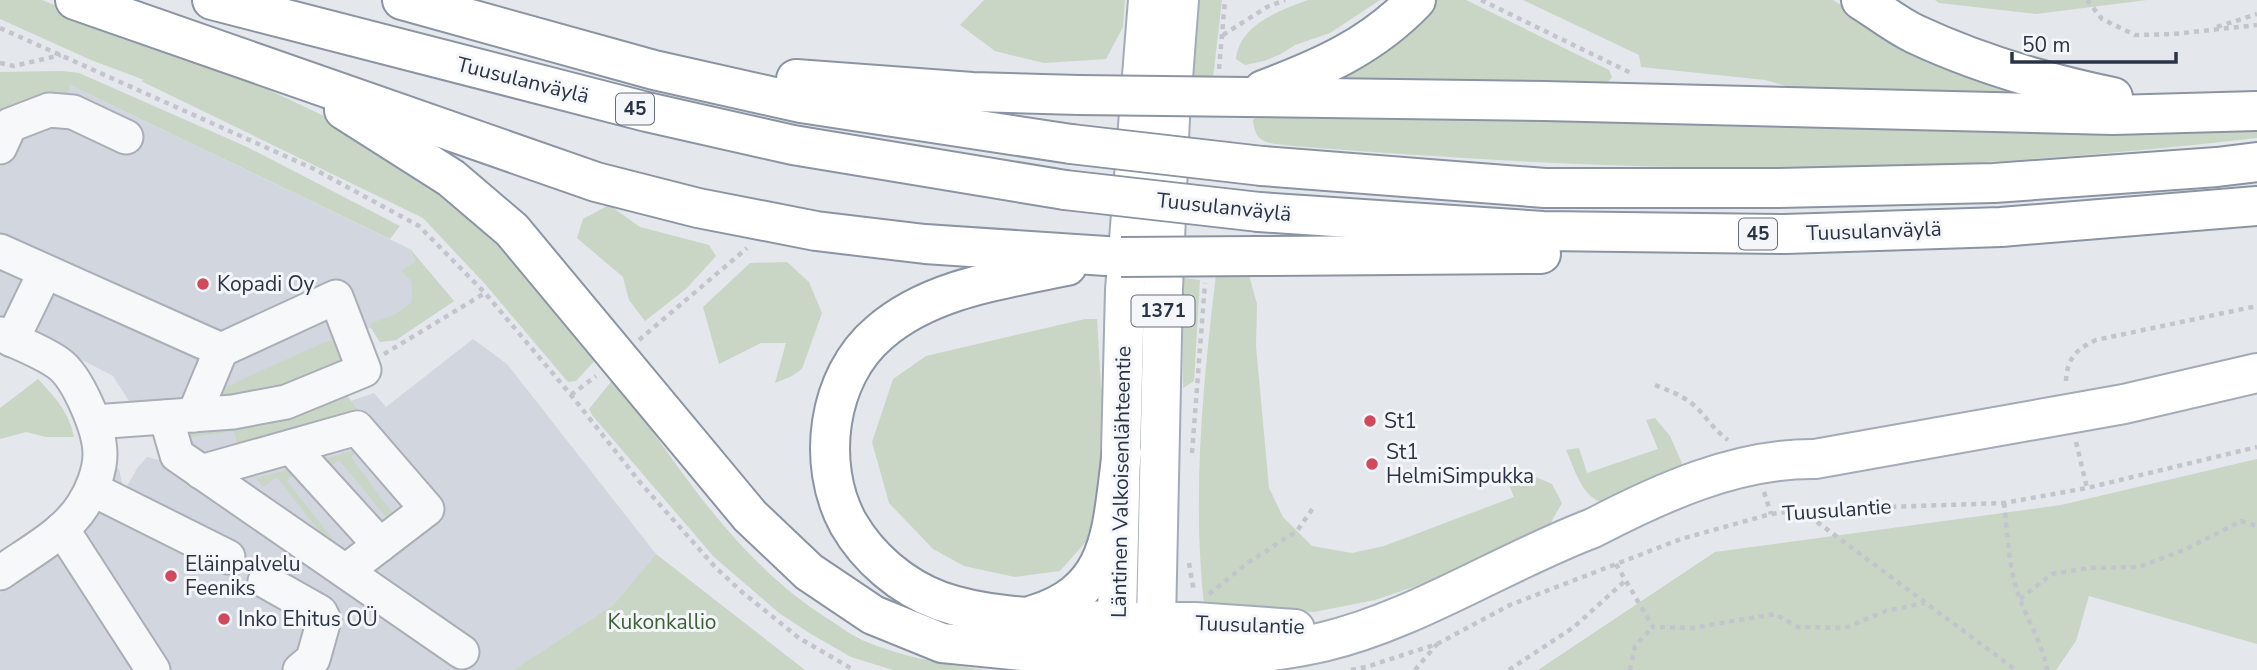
<svg xmlns="http://www.w3.org/2000/svg" width="2257" height="670" font-family="'Nunito Sans',sans-serif">
  <style>
    .built { fill: #d2d6de }
    .green { fill: #c9d6c5 }
    .lines { fill: none; stroke-linecap: round; stroke-linejoin: round }
    .minor-casing { stroke: #a9aeb7; stroke-width: 37 }
    .major-casing { stroke: #a3abb8; stroke-width: 42 }
    .highway-casing { stroke: #8b94a3; stroke-width: 42 }
    .path { stroke: #c2c5cb; stroke-width: 4.5; stroke-dasharray: 5 5; stroke-linecap: butt }
    .minor { stroke: #f7f8fa; stroke-width: 33 }
    .major { stroke: #fff; stroke-width: 38 }
    .highway { stroke: #fff; stroke-width: 38 }
    .highway-bridge-casing { stroke: #8b94a3; stroke-width: 42; stroke-linecap: butt }
    .highway-bridge { stroke: #fff; stroke-width: 38 }
    .poi-dot { fill: #d1495b; stroke: #f4f6f9; stroke-width: 2.5 }
    .labels { text-anchor: middle; dominant-baseline: central; stroke-width: 6; stroke-linejoin: round; paint-order: stroke }
    .shield { fill: #f4f6f9; stroke: #676e7b; stroke-width: 2 }
    .shield-label { font-size: 19px; font-weight: bold; fill: #2b3445 }
    .street-label { font-size: 21px; fill: #2b3445; stroke: #f4f6f9 }
    .poi-label { font-size: 21px; fill: #2b3445; stroke: #f4f6f9; text-anchor: start }
    .park-label { font-size: 21px; fill: #3f6138; stroke: #f4f6f9 }
  </style>
  <rect width="100%" height="100%" fill="#e4e7ec"/>
  <!-- built -->
  <g class="built">
    <polygon points="70,85 410,249 454,301 396,340 380,342 371,328 326,342 232,401 195,383 182,405 131,404 113,376 0,317 0,100"/>
    <polygon points="473,339 507,364 656,554 613,605 513,670 0,670 0,593 67,540 112,467 119,469 124,491 138,467 147,457 159,460 192,451 189,438 295,420 374,393 386,407"/>
  </g>
  <!-- green -->
  <g class="green">
    <polygon points="0,0 42,0 265,88 341,124 433,185 511,254 600,355 576,381 568,382 485,284 423,218 141,81 144,80 91,60 0,19"/>
    <polygon points="984,0 1125,0 1123,27 1106,59 1044,63 995,51 960,25"/>
    <polygon points="1195,0 1222,0 1213,78 1189,80"/>
    <path d="M1308,0H1380L1330,33L1295,45L1281,54L1264,61L1245,65L1236,59C1239,25 1280,10 1308,0Z"/>
    <polygon points="1435,0 1466,0 1609,70 1612,77 1608,82 1543,88 1336,85 1332,79 1418,22"/>
    <polygon points="1523,0 1833,0 1871,25 2034,94 1811,93 1765,80 1641,67 1639,55"/>
    <polygon points="1935,0 2147,0 2036,14 1939,3"/>
    <polygon points="62,71 79,73 247,147 400,226 390,239 70,85 67,104 0,124 0,72"/>
    <path d="M1259,112L2257,126V138C2101,156 1943,168 1786,168C1621,169 1457,159 1293,146C1271,143 1255,146 1253,120Z"/>
    <polygon points="609,205 640,227 709,245 716,256 687,288 645,321 629,300 623,277 577,238 583,219"/>
    <polygon points="410,249 454,301 396,340 380,342 371,328 371,323 396,314 412,302 412,282 401,271 416,261"/>
    <polygon points="787,262 809,282 822,313 802,369 792,376 775,383 786,343 761,343 719,364 703,307 750,263"/>
    <path d="M1216,274L1249,275L1257,304L1256,346L1269,488L1283,517L1312,546L1352,553L1384,546L1514,497L1508,482L1524,472L1552,484L1562,503L1550,524L1514,545L1446,576L1375,600L1314,612L1204,605C1192,496 1203,384 1216,274Z"/>
    <polygon points="1183,278 1200,280 1194,381 1183,388"/>
    <polygon points="1085,319 1097,319 1101,386 1107,417 1090,537 1060,571 1015,577 964,566 933,549 889,503 872,442 893,379 926,356"/>
    <polygon points="342,338 343,352 339,367 321,378 232,401 218,394 221,389 325,342"/>
    <path d="M615,377C676,464 734,558 825,617C837,624 849,634 862,640C902,657 943,664 986,670H893L851,657L811,634L779,613L714,557L592,415L589,409Z"/>
    <path d="M38,379C55,397 69,412 74,437H46L26,432L0,439V408Z"/>
    <polygon points="347,395 375,435 318,425 237,443 234,431 189,438 185,433 248,423"/>
    <path d="M1655,418L1670,436L1682,463L1677,478L1605,503C1582,499 1575,469 1566,450L1579,448L1587,473L1658,449L1646,420Z"/>
    <polygon points="361,448 362,450 351,457 396,518 391,523 339,460 327,468 322,460"/>
    <polygon points="2257,459 2257,644 2089,596 2076,641 2056,670 1538,670 1715,552 2061,505"/>
    <polygon points="298,467 297,472 286,480 347,557 342,561 277,477 263,487 256,478"/>
    <polygon points="656,554 805,670 513,670 613,605"/>
  </g>
  <g class="lines">
    <!-- minor casing -->
    <g class="minor-casing">
      <g id="minor">
        <polyline points="0,147 10,125 49,110 73,112 126,137"/>
        <polyline points="0,251 221,350 336,297 364,370 286,402 233,412 94,422"/>
        <path d="M0,334C18,343 41,351 58,363C78,377 100,430 100,454C100,471 92,491 83,505C65,534 28,553 0,573"/>
        <polyline points="12,340 45,272"/>
        <polyline points="194,415 221,350"/>
        <polyline points="166,417 177,455 462,652"/>
        <polyline points="291,447 380,545"/>
        <polyline points="201,472 357,428 427,509 346,571"/>
        <polyline points="92,489 228,557"/>
        <polyline points="62,529 153,670"/>
        <polyline points="265,581 320,612 324,620 313,659 300,670"/>
      </g>
    </g>
    <!-- major casing -->
    <g class="major-casing">
      <g id="major">
        <polyline points="1132,622 1195,622 1295,629"/>
        <polyline points="1116,655 1125,290 1148,0"/>
        <path d="M1116,658C1184,659 1257,657 1323,642C1416,620 1503,562 1593,528C1660,493 1737,458 1815,459L2124,404L2257,373"/>
        <polyline points="1155,670 1163,289 1170,117 1179,0"/>
      </g>
    </g>
    <!-- highway casing -->
    <g class="highway-casing">
      <g id="highway">
        <polyline points="75,0 596,182 698,208 816,231 925,244 1121,257"/>
        <polyline points="212,0 647,112 793,145 1065,190"/>
        <polyline points="402,0 654,70 801,103 1071,144"/>
        <path d="M1861,0C1879,11 1896,25 1915,34C1979,64 2045,83 2113,97"/>
        <polyline points="796,79 972,92 1079,95"/>
        <path d="M1263,90C1322,68 1372,46 1416,0"/>
        <polyline points="1247,97 1544,101 2113,115 2257,111"/>
        <polyline points="344,110 451,178 512,230 750,516 809,572 873,615 942,643 1093,658 1116,658"/>
        <polyline points="1262,166 1545,188 1779,188 1994,183 2217,167 2257,162"/>
        <polyline points="1259,212 1543,231 1785,234 2001,227 2257,206"/>
        <polyline points="1256,256 1541,254"/>
        <path d="M1067,266C1003,279 929,289 879,333C827,377 816,464 848,523C868,558 902,587 940,601C993,620 1062,618 1119,622"/>
        <path d="M1033,615C1116,590 1111,526 1122,453"/>
      </g>
    </g>
    <!-- path -->
    <g class="path">
      <polyline points="1481,0 1631,73"/>
      <polyline points="2087,0 2102,19 2135,35 2174,34 2257,25"/>
      <polyline points="2217,27 2257,14"/>
      <polyline points="0,28 314,169 419,226 485,293 571,395 639,481 715,567 742,592 799,638 854,670"/>
      <polyline points="1223,35 1267,7 1285,0"/>
      <polyline points="0,63 14,66 61,55"/>
      <polyline points="1219,69 1225,0"/>
      <polyline points="639,340 747,248"/>
      <polyline points="384,354 485,293"/>
      <path d="M2066,381C2067,359 2076,349 2096,340L2257,306"/>
      <path d="M1655,385C1670,391 1684,396 1696,407C1707,418 1715,431 1728,440"/>
      <polyline points="571,395 596,376"/>
      <polyline points="2076,442 2087,488"/>
      <polyline points="1192,453 1205,283"/>
      <polyline points="1764,492 1771,514"/>
      <path d="M2004,503C2007,529 2008,558 2015,584C2023,614 2042,640 2047,670"/>
      <polyline points="1801,510 2016,670"/>
      <polyline points="1189,563 1194,592"/>
      <polyline points="1616,564 1653,627 1692,628 1775,614 1798,627 1845,628 1886,611 1925,603"/>
      <polyline points="1209,594 1249,562 1297,531 1313,508"/>
      <polyline points="2020,599 2052,574 2089,568 2139,567 2186,549 2241,521 2257,526"/>
      <polyline points="1351,670 1366,667 1437,644 1510,605 1681,539 1771,514 1801,510 2004,503 2087,488 2257,447"/>
      <polyline points="1415,670 1437,644"/>
      <polyline points="1509,670 1574,627 1626,580"/>
      <polyline points="1630,670 1635,646 1653,627"/>
    </g>
    <!-- minor -->
    <use href="#minor" class="minor"/>
    <!-- major -->
    <use href="#major" class="major"/>
    <!-- highway -->
    <use href="#highway" class="highway"/>
    <!-- highway-bridge casing -->
    <g class="highway-bridge-casing">
      <g id="highway-bridge">
        <polyline points="1079,95 1247,97"/>
        <polyline points="1071,144 1262,166"/>
        <polyline points="1065,190 1259,212"/>
        <polyline points="1121,257 1256,256"/>
      </g>
    </g>
    <!-- highway-bridge -->
    <use href="#highway-bridge" class="highway-bridge"/>
  </g>
  <!-- markers -->
  <g class="poi-dot">
    <circle cx="203" cy="284" r="7"/>
    <circle cx="1370" cy="421" r="7"/>
    <circle cx="1372" cy="464" r="7"/>
    <circle cx="171" cy="576" r="7"/>
    <circle cx="224" cy="619" r="7"/>
  </g>
  <g class="labels">
    <!-- shield labels -->
    <g class="shield">
      <rect x="616" y="93.5" width="38" height="31" rx="5"/>
      <rect x="1739" y="218.5" width="38" height="31" rx="5"/>
      <rect x="1131.5" y="295.5" width="63" height="31" rx="5"/>
    </g>
    <g class="shield-label">
      <text x="635" y="109">45</text>
      <text x="1758" y="234">45</text>
      <text x="1163" y="311">1371</text>
    </g>
    <!-- street labels -->
    <g class="street-label">
      <text transform="translate(523 80) rotate(14)">Tuusulanväylä</text>
      <text transform="translate(1224 207) rotate(6)">Tuusulanväylä</text>
      <text transform="translate(1874 231) rotate(-2)">Tuusulanväylä</text>
      <text transform="translate(1121 482) rotate(-89)">Läntinen Valkoisenlähteentie</text>
      <text transform="translate(1837 510) rotate(-4)">Tuusulantie</text>
      <text transform="translate(1250 625) rotate(2)">Tuusulantie</text>
    </g>
    <!-- poi labels -->
    <g class="poi-label">
      <text x="217" y="284">Kopadi Oy</text>
      <text x="1384" y="421">St1</text>
      <text x="1386" y="452">St1<tspan x="1386" dy="24">HelmiSimpukka</tspan></text>
      <text x="185" y="564">Eläinpalvelu<tspan x="185" dy="24">Feeniks</tspan></text>
      <text x="238" y="619">Inko Ehitus OÜ</text>
    </g>
    <!-- park labels -->
    <g class="park-label">
      <text x="662" y="622">Kukonkallio</text>
    </g>
  </g>
  <!-- scale -->
  <path d="M2012 52v10h164v-10" fill="none" stroke="#2b3445" stroke-width="3.5"/>
  <text x="2022" y="52" font-size="21" fill="#2b3445" stroke="#f4f6f9" stroke-width="5" paint-order="stroke">50 m</text>
</svg>
